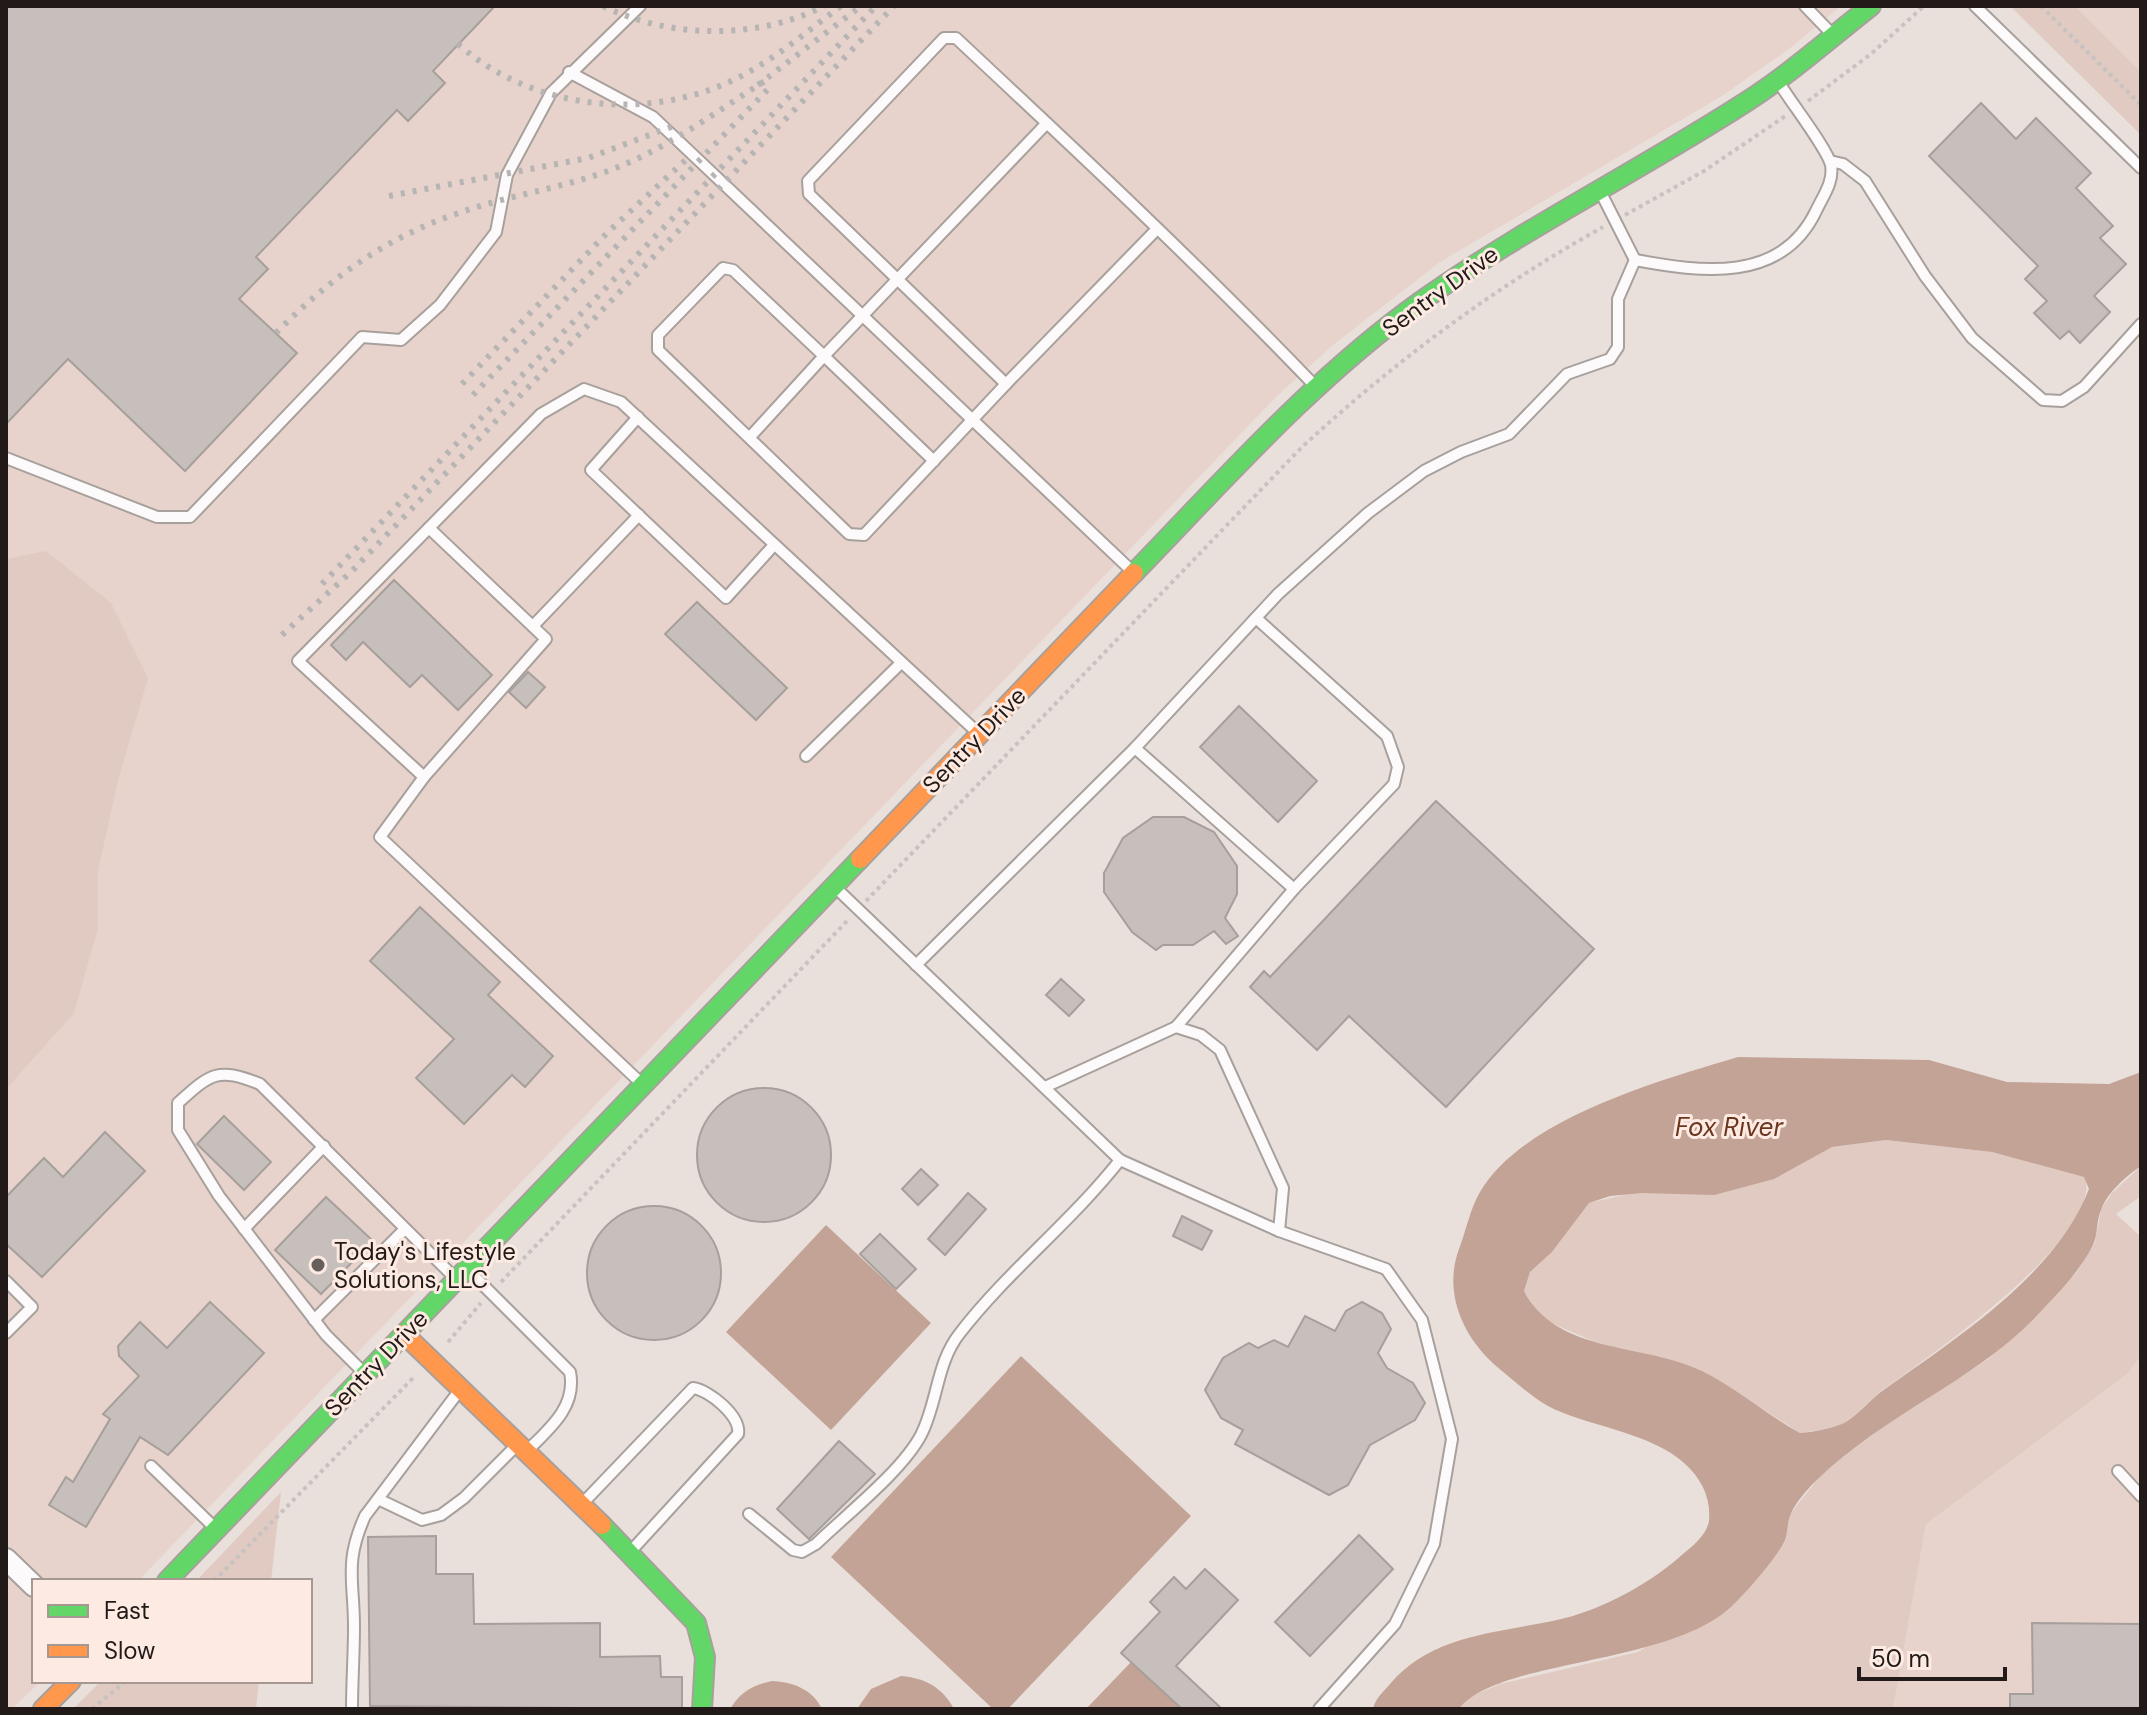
<svg xmlns="http://www.w3.org/2000/svg" width="2147" height="1715" font-family="'DM Sans',sans-serif">
  <style>
    .built { fill: #e7d3cb }
    .green { fill: #e0cac1 }
    .water { fill: #c2a396; fill-rule: evenodd }
    .building { fill: #c7bfbb; stroke: #a69f9b; stroke-width: 2 }
    .lines { fill: none; stroke-linecap: round; stroke-linejoin: round }
    .lane-casing { stroke: #a7a09c; stroke-width: 14 }
    .street-casing { stroke: #a7a09c; stroke-width: 24 }
    .fast-casing { stroke: #a7a09c; stroke-width: 22 }
    .slow-casing { stroke: #a7a09c; stroke-width: 22 }
    .path { stroke: #c6c3c1; stroke-width: 4; stroke-dasharray: 4 4; stroke-linecap: butt }
    .lane { stroke: #fcfafa; stroke-width: 10 }
    .street { stroke: #fcfafa; stroke-width: 20 }
    .fast { stroke: #63d668; stroke-width: 18 }
    .slow { stroke: #ff974d; stroke-width: 18 }
    .rail { stroke: #b7b5b4; stroke-width: 6; stroke-dasharray: 4 8; stroke-linecap: butt }
    .poi-dot { fill: #675f5c; stroke: #fdeae2; stroke-width: 3 }
    .labels { text-anchor: middle; dominant-baseline: central; stroke-width: 6; stroke-linejoin: round; paint-order: stroke }
    .street-label { font-size: 24px; fill: #211a18; stroke: #fdeae2 }
    .poi-label { font-size: 24px; fill: #211a18; stroke: #fdeae2; text-anchor: start }
    .water-label { font-size: 26px; font-style: italic; fill: #6b361d; stroke: #fdeae2 }
  </style>
  <rect width="100%" height="100%" fill="#eae0db"/>
  <!-- built -->
  <g class="built">
    <polygon points="6,6 1841,6 1789,49 1722,96 1440,262 1333,345 1278,395 138,1581 34,1581 34,1681 41,1681 14,1707 6,1709"/>
    <polygon points="2075,6 2141,6 2141,72"/>
    <polygon points="2141,1356 2141,1709 1893,1709 1926,1524 2127,1374"/>
  </g>
  <!-- green -->
  <g class="green">
    <polygon points="2010,6 2075,6 2141,72 2141,135"/>
    <polygon points="46,551 111,603 148,678 118,780 98,871 98,928 74,1013 6,1089 6,559"/>
    <path d="M1886,1140L1992,1152L2085,1177C2104,1237 1924,1360 1880,1392C1867,1402 1856,1417 1842,1424C1829,1429 1814,1431 1800,1433L1713,1377L1593,1341L1542,1319L1524,1291L1530,1272L1552,1252L1589,1203L1832,1147Z"/>
    <polygon points="2141,1166 2141,1196 2116,1214 2141,1237 2141,1356 2127,1374 1926,1524 1893,1709 1459,1709 1467,1698 1500,1684 1638,1652 1754,1578 1786,1539 1790,1514 1817,1480 1856,1445 1987,1360 2037,1316 2077,1272 2095,1243 2101,1209 2112,1193"/>
    <polygon points="281,1492 271,1581 196,1581"/>
    <polygon points="101,1681 259,1681 256,1709 73,1709"/>
  </g>
  <!-- water -->
  <g class="water">
    <path d="M1738,1057L1929,1060L2007,1082L2109,1084L2141,1072V1166C2126,1176 2107,1193 2101,1210C2096,1221 2098,1235 2093,1245C2081,1269 2063,1288 2045,1307C1981,1379 1887,1412 1819,1478C1809,1487 1794,1504 1790,1516C1787,1524 1788,1533 1785,1540C1776,1559 1747,1591 1732,1606C1669,1666 1496,1659 1459,1709H1373C1375,1699 1383,1692 1390,1684C1435,1630 1511,1633 1573,1616C1612,1604 1653,1581 1683,1554C1693,1546 1707,1534 1709,1521C1711,1498 1702,1479 1684,1463C1652,1434 1595,1427 1556,1410C1537,1402 1518,1384 1502,1371C1465,1342 1442,1295 1459,1249C1466,1231 1470,1209 1480,1192C1522,1119 1661,1080 1738,1057ZM1886,1140L1992,1152L2084,1177L2089,1189C2056,1275 1956,1338 1885,1389C1870,1399 1857,1417 1842,1424C1828,1429 1814,1432 1800,1433C1763,1413 1729,1381 1690,1366C1634,1344 1555,1351 1524,1291L1530,1272L1552,1252L1589,1203L1610,1196L1642,1193L1714,1195L1774,1179L1832,1147Z"/>
    <polygon points="826,1225 931,1323 831,1430 726,1332"/>
    <polygon points="1021,1356 1191,1516 1008,1709 993,1709 831,1557"/>
    <polygon points="1131,1662 1181,1709 1086,1709"/>
    <path d="M901,1676C925,1678 942,1687 954,1709H857L871,1689Z"/>
    <path d="M772,1681C793,1682 812,1689 822,1709H730C740,1692 753,1685 772,1681Z"/>
  </g>
  <!-- building -->
  <g class="building">
    <polygon points="6,6 495,6 433,71 445,83 408,121 397,110 256,257 268,269 239,299 297,353 185,471 68,359 6,424"/>
    <polygon points="1981,103 2016,139 2036,118 2091,173 2076,188 2113,226 2100,238 2126,264 2094,296 2110,312 2080,343 2069,331 2060,339 2034,313 2047,301 2025,279 2038,266 1929,156"/>
    <polygon points="394,580 492,675 458,710 422,675 410,687 363,642 346,660 331,645"/>
    <polygon points="697,602 787,688 756,720 665,634"/>
    <polygon points="528,672 545,687 526,708 509,692"/>
    <polygon points="1239,706 1317,781 1278,822 1200,747"/>
    <polygon points="1436,801 1594,949 1446,1107 1349,1016 1317,1050 1250,987 1264,971 1270,977"/>
    <polygon points="1153,817 1184,817 1214,832 1237,866 1237,894 1225,918 1238,936 1226,944 1214,931 1193,945 1163,945 1156,950 1132,932 1104,892 1104,873 1123,838"/>
    <polygon points="420,907 500,982 488,995 553,1056 525,1087 512,1075 464,1124 416,1078 454,1039 370,961"/>
    <polygon points="1061,979 1084,1000 1069,1016 1046,995"/>
    <circle cx="764" cy="1155" r="67"/>
    <polygon points="224,1116 271,1162 244,1190 197,1144"/>
    <polygon points="105,1132 145,1171 42,1277 6,1244 6,1197 44,1158 63,1177"/>
    <polygon points="921,1169 938,1185 918,1205 902,1189"/>
    <polygon points="968,1193 986,1209 945,1255 928,1239"/>
    <polygon points="326,1197 373,1241 321,1294 275,1250"/>
    <circle cx="654" cy="1273" r="67"/>
    <polygon points="1182,1216 1212,1231 1202,1250 1173,1236"/>
    <polygon points="880,1234 916,1269 896,1289 860,1254"/>
    <polygon points="210,1302 264,1353 168,1455 140,1437 86,1527 49,1505 66,1477 73,1482 110,1419 103,1414 139,1376 119,1356 118,1346 140,1322 167,1348"/>
    <polygon points="1362,1302 1382,1313 1391,1329 1378,1353 1387,1368 1413,1383 1425,1403 1415,1420 1370,1445 1348,1485 1329,1495 1235,1444 1243,1430 1221,1418 1205,1390 1223,1358 1249,1343 1258,1348 1274,1340 1288,1347 1305,1316 1335,1331 1346,1311"/>
    <polygon points="839,1441 875,1474 809,1539 777,1509"/>
    <polygon points="1359,1535 1393,1569 1310,1656 1275,1622"/>
    <polygon points="436,1536 436,1574 473,1574 474,1624 600,1623 600,1657 660,1656 661,1677 682,1677 682,1709 370,1706 368,1537"/>
    <polygon points="1205,1569 1238,1600 1176,1666 1222,1709 1182,1709 1121,1653 1160,1612 1150,1602 1174,1577 1186,1589"/>
    <polygon points="2032,1623 2141,1624 2141,1709 2010,1709 2010,1694 2033,1694"/>
  </g>
  <g class="lines">
    <!-- lane casing -->
    <g class="lane-casing">
      <g id="lane">
        <polyline points="1805,6 1830,32"/>
        <polyline points="1975,6 2141,168"/>
        <polyline points="569,72 653,117 1133,572"/>
        <path d="M1047,123L824,356L733,270L723,268L658,335V350L849,534L864,535L1006,384L809,194L808,181L944,38H956C1078,152 1200,266 1316,387"/>
        <polyline points="1830,161 1843,164 1865,181 1925,276 1972,338 2043,400 2062,401 2084,387 2141,324"/>
        <polyline points="1600,191 1635,260"/>
        <path d="M1635,260C1701,272 1781,284 1816,211C1823,196 1834,182 1831,165C1827,148 1789,100 1778,81"/>
        <polyline points="1006,384 1157,229"/>
        <polyline points="638,417 591,470 726,598 774,545"/>
        <polyline points="750,437 824,356 934,461"/>
        <polyline points="6,458 157,517 190,517 362,337 401,340 440,305 496,232 507,175 551,93 640,6"/>
        <polyline points="533,626 639,515"/>
        <polyline points="1135,748 1294,889"/>
        <polyline points="806,756 901,663"/>
        <polyline points="424,777 546,639 429,528"/>
        <polyline points="916,965 1135,748 1278,594 1368,513 1424,471 1461,452 1509,434 1567,374 1610,359 1618,347 1618,299 1635,260"/>
        <polyline points="1176,1027 1294,889 1394,784 1398,767 1387,736 1256,618"/>
        <polyline points="642,1084 380,837 424,777 298,661 541,414 584,389 621,402 978,733"/>
        <polyline points="1045,1087 1176,1027 1201,1035 1220,1050 1283,1188 1279,1231"/>
        <polyline points="1120,1160 1279,1231 1386,1269 1422,1320 1452,1439 1434,1544 1395,1624 1319,1709"/>
        <polyline points="244,1229 324,1146"/>
        <path d="M468,1270L570,1372C577,1407 549,1429 527,1451"/>
        <polyline points="6,1281 32,1307 6,1333"/>
        <polyline points="314,1320 405,1229"/>
        <path d="M364,1373L326,1335L219,1196L178,1130V1103C211,1073 218,1067 260,1084L455,1278"/>
        <polyline points="151,1466 215,1528"/>
        <polyline points="2118,1471 2141,1496"/>
        <polyline points="378,1499 422,1520 441,1515 464,1498 515,1447"/>
        <path d="M582,1504L693,1388C709,1390 741,1416 738,1434L631,1551"/>
        <path d="M749,1514L793,1550L802,1552L816,1544C847,1514 902,1471 921,1435C938,1402 936,1363 960,1333C1008,1271 1071,1222 1120,1160L836,888"/>
        <path d="M352,1709C352,1682 354,1654 354,1627C354,1580 344,1563 365,1516L459,1391"/>
      </g>
    </g>
    <!-- street casing -->
    <g class="street-casing">
      <polyline id="street" points="6,1559 34,1586"/>
    </g>
    <!-- fast casing -->
    <g class="fast-casing">
      <g id="fast">
        <path d="M1134,573C1225,479 1313,379 1420,302C1524,228 1639,171 1746,102C1790,74 1830,38 1871,6"/>
        <polyline points="602,1525 696,1623 705,1657 702,1709"/>
        <polyline points="167,1581 860,859"/>
      </g>
    </g>
    <!-- slow casing -->
    <g class="slow-casing">
      <g id="slow">
        <polyline points="860,859 1134,573"/>
        <polyline points="404,1334 602,1525"/>
        <polyline points="43,1709 71,1681"/>
      </g>
    </g>
    <!-- path -->
    <g class="path">
      <polyline points="2041,6 2141,105"/>
      <polyline points="1808,101 1871,54 1924,6"/>
      <polyline points="1625,215 1704,171 1787,115"/>
      <path d="M866,901L1301,448C1394,362 1492,289 1603,227"/>
      <polyline points="501,1282 849,919"/>
      <polyline points="448,1342 481,1303"/>
      <polyline points="214,1581 414,1377"/>
      <polyline points="92,1709 126,1681"/>
    </g>
    <!-- lane -->
    <use href="#lane" class="lane"/>
    <!-- street -->
    <use href="#street" class="street"/>
    <!-- fast -->
    <use href="#fast" class="fast"/>
    <!-- slow -->
    <use href="#slow" class="slow"/>
    <!-- rail -->
    <g class="rail">
      <path d="M603,6C671,39 757,40 824,6"/>
      <path d="M458,44C525,104 628,120 712,89C760,72 801,36 841,6"/>
      <polyline points="758,85 861,6"/>
      <polyline points="389,196 588,158 679,124"/>
      <path d="M276,333C328,280 385,238 456,214C505,196 558,189 608,171C665,150 714,113 765,81"/>
      <polyline points="462,384 607,233 691,155"/>
      <polyline points="473,395 772,85"/>
      <polyline points="322,584 876,6"/>
      <polyline points="282,635 352,571 894,6"/>
    </g>
  </g>
  <!-- markers -->
  <circle class="poi-dot" cx="318" cy="1265" r="8"/>
  <g class="labels">
    <!-- street labels -->
    <g class="street-label">
      <text transform="translate(1440 291) rotate(-36)">Sentry Drive</text>
      <text transform="translate(974 740) rotate(-46)">Sentry Drive</text>
      <text transform="translate(376 1363) rotate(-46)">Sentry Drive</text>
    </g>
    <!-- poi labels -->
    <g class="poi-label">
      <text x="334" y="1251">Today's Lifestyle<tspan x="334" dy="28">Solutions, LLC</tspan></text>
    </g>
    <!-- water labels -->
    <g class="water-label">
      <text x="1729" y="1127">Fox River</text>
    </g>
  </g>
  <!-- border -->
  <rect width="2147" height="1715" fill="none" stroke="#211a18" stroke-width="16"/>
  <!-- legend -->
  <rect x="32" y="1579" width="280" height="104" fill="#fdeae2" stroke="#a59791" stroke-width="2"/>
  <rect x="48" y="1605" width="40" height="12" fill="#63d668" stroke="#a59791" stroke-width="2"/>
  <text x="104" y="1619" font-size="24" fill="#211a18">Fast</text>
  <rect x="48" y="1645" width="40" height="12" fill="#ff974d" stroke="#a59791" stroke-width="2"/>
  <text x="104" y="1659" font-size="24" fill="#211a18">Slow</text>
  <!-- scale -->
  <path d="M1859 1667v12h146v-12" fill="none" stroke="#211a18" stroke-width="4"/>
  <text x="1871" y="1667" font-size="24" fill="#211a18" stroke="#fdeae2" stroke-width="6" paint-order="stroke">50 m</text>
</svg>
